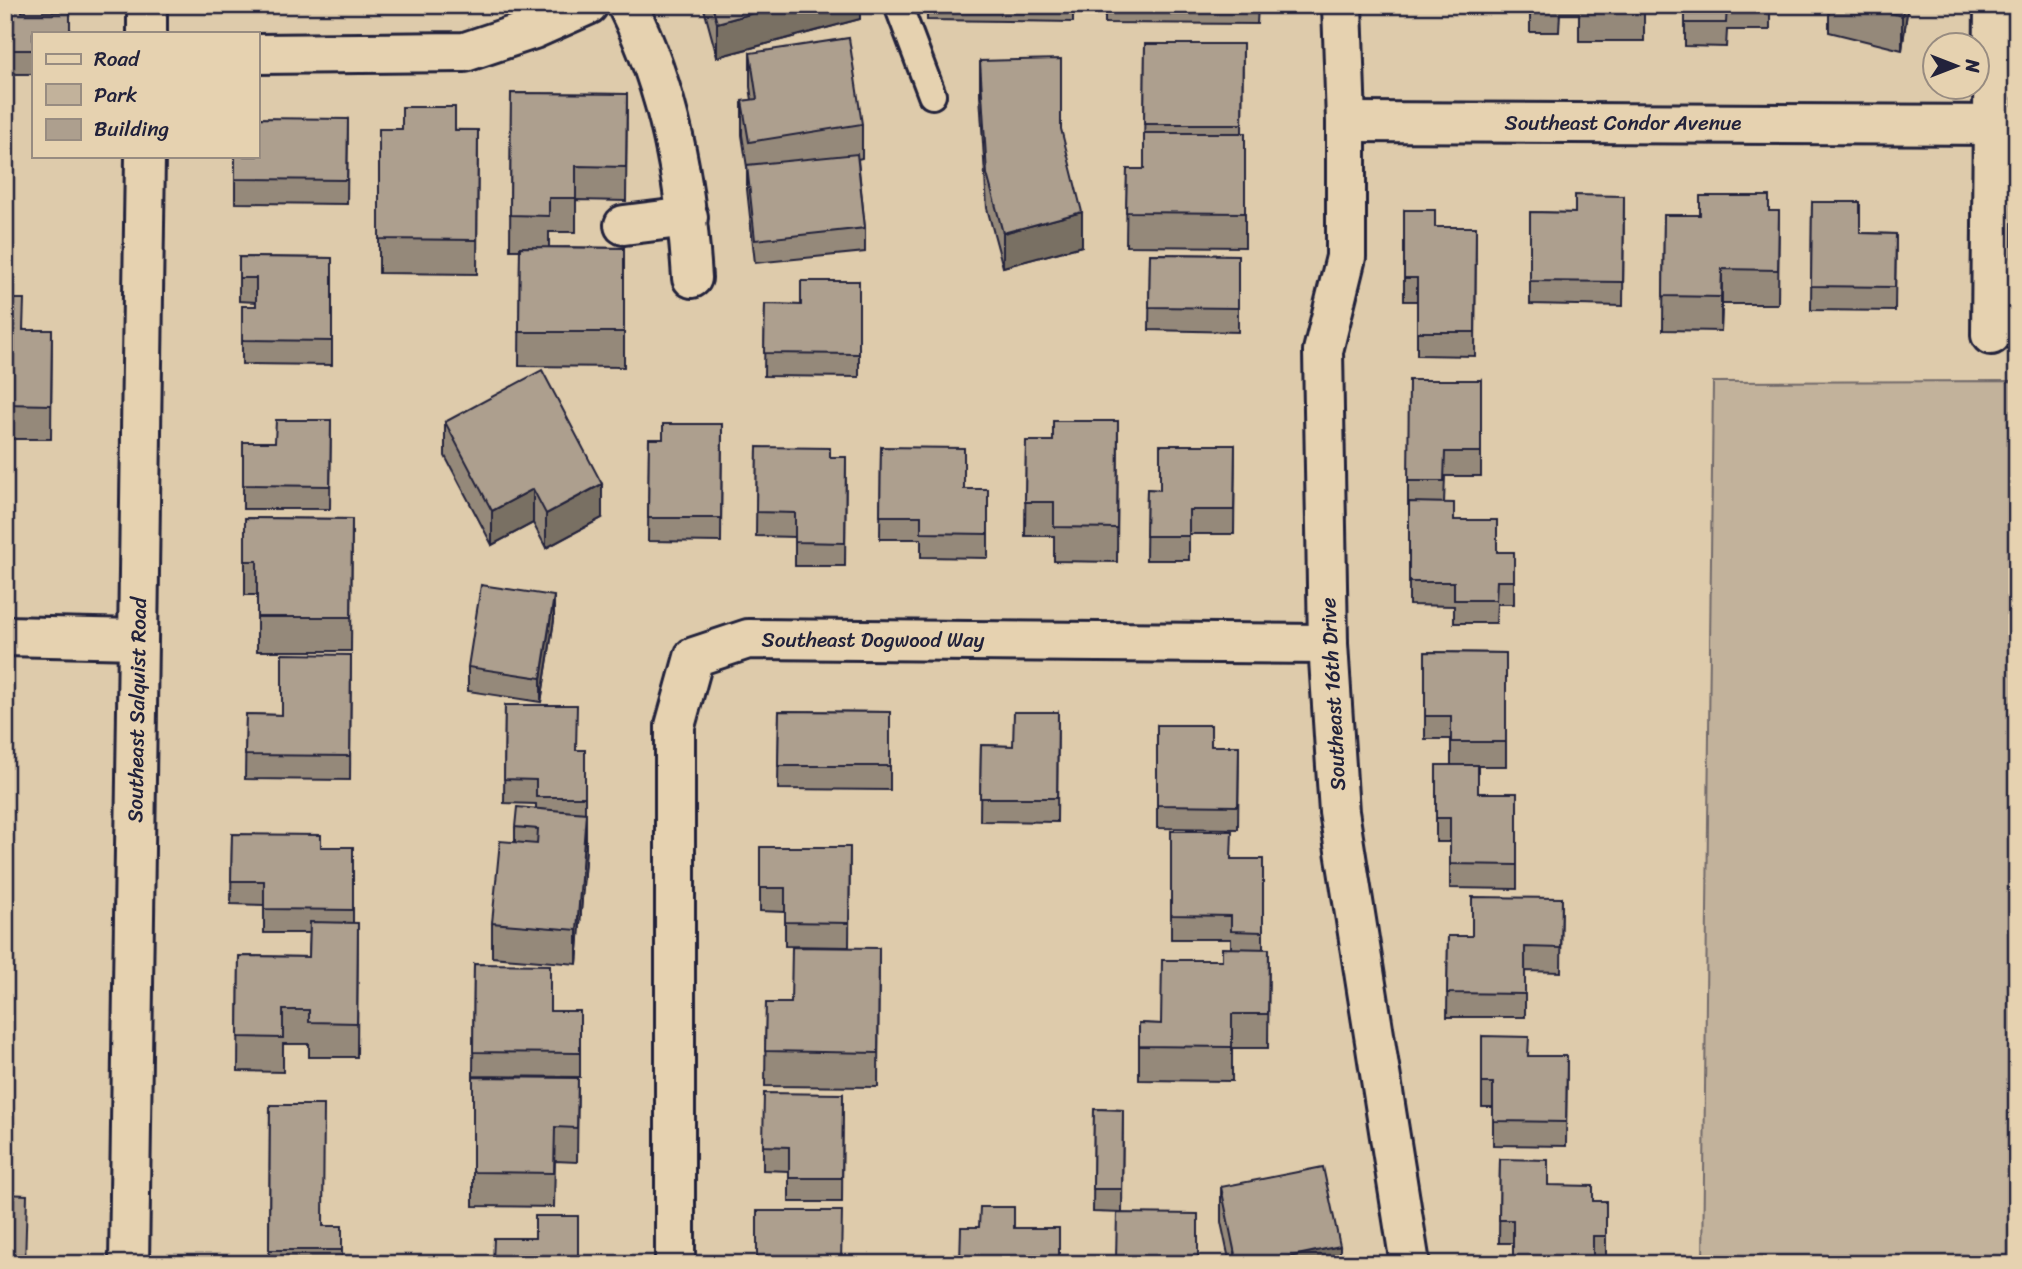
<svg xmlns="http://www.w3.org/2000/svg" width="2022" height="1269" font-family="Sriracha,sans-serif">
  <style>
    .green { fill: #c2b29b; stroke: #726a6b; stroke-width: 2 }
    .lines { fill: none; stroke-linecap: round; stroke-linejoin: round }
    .lane-casing { stroke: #22223b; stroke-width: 32 }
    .street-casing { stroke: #22223b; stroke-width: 44 }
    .secondary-casing { stroke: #22223b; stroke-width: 44 }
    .lane { stroke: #e6d2b0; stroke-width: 26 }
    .street { stroke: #e6d2b0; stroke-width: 38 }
    .secondary { stroke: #e6d2b0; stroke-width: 38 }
    .wall { fill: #95897a; stroke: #22223b; stroke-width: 2 }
    .shaded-wall { fill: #796f63; stroke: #22223b; stroke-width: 2 }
    .building { fill: #ad9f8e; stroke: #22223b; stroke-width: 2 }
    .labels { text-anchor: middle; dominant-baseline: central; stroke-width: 6; stroke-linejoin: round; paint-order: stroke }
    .street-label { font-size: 21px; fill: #22223b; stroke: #e6d2b0 }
  </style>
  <rect width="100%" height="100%" fill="#decbab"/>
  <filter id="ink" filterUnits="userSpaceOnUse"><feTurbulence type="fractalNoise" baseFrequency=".0143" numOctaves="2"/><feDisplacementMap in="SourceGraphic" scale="14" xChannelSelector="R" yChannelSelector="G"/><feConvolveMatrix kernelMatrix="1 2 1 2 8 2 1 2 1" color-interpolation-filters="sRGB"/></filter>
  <g filter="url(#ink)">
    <!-- green -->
    <polygon class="green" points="2017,381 2017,1264 1703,1264 1713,382"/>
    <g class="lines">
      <!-- lane casing -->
      <g class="lane-casing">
        <polyline id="lane" points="898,5 932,95"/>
      </g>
      <!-- street casing -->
      <g class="street-casing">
        <g id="street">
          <path d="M627,5C670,91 686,183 692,278"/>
          <polyline points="1342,5 1346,122 1346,257 1323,351 1328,644 1339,812 1410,1264"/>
          <polyline points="257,54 465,52 534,29 588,5"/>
          <polyline points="1346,122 2017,125"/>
          <polyline points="624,225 688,217"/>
          <polyline points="1991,335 1994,5"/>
          <polyline points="5,636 138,639"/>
          <polyline points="675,1264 675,726 694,657 748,639 1328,644"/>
        </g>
      </g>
      <!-- secondary casing -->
      <g class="secondary-casing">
        <g id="secondary">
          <polyline points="147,33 147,5"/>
          <polyline points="129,1264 145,156"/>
        </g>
      </g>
      <!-- lane -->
      <use href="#lane" class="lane"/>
      <!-- street -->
      <use href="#street" class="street"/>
      <!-- secondary -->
      <use href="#secondary" class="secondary"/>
    </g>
    <!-- wall -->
    <g class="wall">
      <polygon points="5,5 22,12 33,33 33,74 5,74"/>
      <polygon points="703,5 860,5 860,19 717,57"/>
      <polygon points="927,5 1073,5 1073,22 927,20"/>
      <polygon points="1105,5 1258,5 1257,24 1105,23"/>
      <polygon points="1519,5 1644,5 1644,41 1579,41 1579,13 1560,13 1559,32 1530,32 1530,13 1519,12"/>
      <polygon points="1685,5 1770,5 1770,30 1727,30 1726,47 1685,46"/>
      <polygon points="1829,5 1908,5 1902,50 1829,32"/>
      <polygon points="1145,44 1243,44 1242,133 1245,133 1245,247 1126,246 1127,169 1144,169"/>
      <polygon points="750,53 862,124 862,158 858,159 865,228 865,252 755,263 747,189 747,167 742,135 742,101 752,100 750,87"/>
      <polygon points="980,61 1061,130 1082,246 1003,267 987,208 980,95"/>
      <polygon points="511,93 627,94 626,201 576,200 576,232 549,232 549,247 624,248 624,367 519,366 520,250 510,250"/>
      <polygon points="348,119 347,204 235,203 235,156"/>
      <polygon points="379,129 478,130 477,274 379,273"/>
      <polygon points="1624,196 1623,306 1530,304 1530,212 1575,213"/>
      <polygon points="1812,202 1860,233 1896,234 1895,311 1811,310"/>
      <polygon points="1404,210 1435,227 1476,227 1475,356 1417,355 1417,301 1404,301"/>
      <polygon points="1769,211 1779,211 1778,304 1722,304 1721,331 1663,330 1664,215 1700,215"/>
      <polygon points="1150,254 1238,255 1238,332 1149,330"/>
      <polygon points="239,257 332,258 332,365 242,364 242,306 256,306 256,302 239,301"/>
      <polygon points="859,281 859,377 764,376 765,304 801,305"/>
      <polygon points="5,299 24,330 52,330 51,439 5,439"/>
      <polygon points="1481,380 1481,476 1445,476 1444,503 1454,520 1497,552 1514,552 1514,604 1497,604 1496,623 1454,623 1454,606 1409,605 1409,505 1408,505 1408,481"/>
      <polygon points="331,420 330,509 243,509 243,442 275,442"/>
      <polygon points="1118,421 1117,562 1054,561 1054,536 1025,536 1026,441 1053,441"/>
      <polygon points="445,422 602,518 546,548 533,523 492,545 445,456"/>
      <polygon points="722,424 721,542 648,541 649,439 663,439"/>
      <polygon points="1235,445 1234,534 1189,534 1189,560 1146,560 1147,489 1160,490"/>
      <polygon points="757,447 830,457 846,457 845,566 795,566 795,537 756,536"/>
      <polygon points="881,447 964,489 988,489 988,558 921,557 921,539 880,539"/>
      <polygon points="245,518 352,519 351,651 257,651 257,595 245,595"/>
      <polygon points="554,620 541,702 468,691 468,667"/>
      <polygon points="1425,652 1506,653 1506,766 1478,766 1478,793 1517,793 1517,889 1450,888 1450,842 1436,842 1436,765 1451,765 1451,739 1425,739"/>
      <polygon points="351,655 350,780 245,779 246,714 282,715"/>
      <polygon points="505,705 577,750 585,750 585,813 586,847 577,964 492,957 492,923 515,842 515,827 536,809 536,804 504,803"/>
      <polygon points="779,711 890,712 890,790 778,789"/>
      <polygon points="1058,712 1057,822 980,821 981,745 1013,746"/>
      <polygon points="1157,725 1211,746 1239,746 1238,829 1157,828"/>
      <polygon points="1171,831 1232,859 1263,859 1263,949 1269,949 1268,1048 1232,1048 1232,1081 1139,1080 1139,1023 1161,1024 1222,960 1231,948 1231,939 1171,939"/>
      <polygon points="232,834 321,847 353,847 353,923 358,923 357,1057 309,1057 309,1044 283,1044 283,1072 238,1071 239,956 309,957 310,933 264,933 264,905 231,904"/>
      <polygon points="760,847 850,847 849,947 785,946 785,912 760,911"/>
      <polygon points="1562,898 1561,972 1525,971 1525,1017 1447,1017 1448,936 1472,936"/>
      <polygon points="879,948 878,1087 765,1086 766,1003 791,1003"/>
      <polygon points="474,964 550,1011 580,1011 580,1077 473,1076"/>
      <polygon points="1482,1036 1529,1056 1567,1056 1566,1146 1493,1145 1493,1107 1482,1107"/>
      <polygon points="473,1077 578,1078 577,1162 555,1161 554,1207 473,1206"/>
      <polygon points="843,1094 842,1202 789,1202 789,1171 763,1170 763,1146"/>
      <polygon points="270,1105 323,1226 342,1226 342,1264 269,1264"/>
      <polygon points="1094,1109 1123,1110 1122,1213 1093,1212"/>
      <polygon points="1500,1159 1548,1185 1593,1201 1606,1201 1606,1260 1593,1259 1593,1264 1513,1264 1513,1243 1499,1243"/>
      <polygon points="1221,1187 1340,1264 1230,1264 1221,1222"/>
      <polygon points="757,1211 842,1264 757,1264"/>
    </g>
    <!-- shaded-wall -->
    <g class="shaded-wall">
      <polygon points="783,5 860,5 860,19 717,57 717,23"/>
      <polygon points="1903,5 1908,5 1902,50 1902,16"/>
      <polygon points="1082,212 1082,246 1003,267 1003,233"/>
      <polygon points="1722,269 1722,304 1721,331 1721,297"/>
      <polygon points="602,484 602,518 546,548 546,514"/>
      <polygon points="533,489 533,523 492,545 492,511"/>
      <polygon points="554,596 554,620 541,702 541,678"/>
      <polygon points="586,813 586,847 577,964 577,930"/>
      <polygon points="1340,1246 1340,1264 1283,1264 1283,1258"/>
    </g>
    <!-- building -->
    <g class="building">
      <polygon points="5,5 22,5 22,12 70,12 70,33 33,33 33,50 5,50"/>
      <polygon points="712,5 783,5 717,23"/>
      <rect x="1579" y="5" width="65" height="2"/>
      <polygon points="1685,5 1770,5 1770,6 1727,6 1726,23 1685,23"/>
      <polygon points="1859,5 1903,5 1902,16"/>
      <polygon points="849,38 862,124 749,142 742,101 757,99 750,53"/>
      <polygon points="1145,44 1243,44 1242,124 1144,124"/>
      <polygon points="1061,59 1061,129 1082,212 1003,233 987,174 980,61"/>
      <polygon points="511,93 627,94 626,167 576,166 576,198 549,198 549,216 510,215"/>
      <polygon points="402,107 455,107 455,130 478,130 477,240 379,239 379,129 402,129"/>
      <polygon points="257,118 348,119 347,180 235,179 235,156 257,156"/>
      <polygon points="1144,133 1245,133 1245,213 1126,212 1127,169 1144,169"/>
      <polygon points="857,154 865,228 755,240 747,165"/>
      <polygon points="1575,195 1624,196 1623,282 1530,281 1530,212 1575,213"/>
      <polygon points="1700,196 1769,196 1769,211 1779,211 1778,270 1722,269 1721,297 1663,296 1664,215 1700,215"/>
      <polygon points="1812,202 1860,202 1860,233 1896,234 1895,287 1811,286"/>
      <polygon points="1404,210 1435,210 1435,227 1476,227 1475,332 1417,332 1417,278 1404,278"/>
      <polygon points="520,247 624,248 624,332 519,332"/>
      <polygon points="1150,254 1238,255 1238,308 1149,307"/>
      <polygon points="239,257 332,258 332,341 242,340 242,306 256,306 256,278 239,278"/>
      <polygon points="801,281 859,281 859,354 764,353 765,304 801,305"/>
      <polygon points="5,299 24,299 23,330 52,330 51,405 5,404"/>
      <polygon points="542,370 602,484 546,514 533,489 492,511 445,422"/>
      <polygon points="1409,380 1481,380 1481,452 1445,452 1444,481 1408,481"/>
      <polygon points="276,420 331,420 330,486 243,485 243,442 275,442"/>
      <polygon points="1053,421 1118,421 1117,528 1054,527 1054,502 1025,502 1026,441 1053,441"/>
      <polygon points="663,424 722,424 721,518 648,518 649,439 663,439"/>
      <polygon points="1160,445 1235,445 1234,510 1189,510 1189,536 1146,536 1147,489 1160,490"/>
      <polygon points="757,447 830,448 830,457 846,457 845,543 795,542 795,513 756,512"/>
      <polygon points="881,447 964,448 964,489 988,489 988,534 921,533 921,516 880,516"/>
      <polygon points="1409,502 1454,503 1454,520 1497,520 1497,552 1514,552 1514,581 1497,581 1496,600 1454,600 1454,582 1409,582"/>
      <polygon points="245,518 352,519 351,617 257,617 257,561 245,561"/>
      <polygon points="481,585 554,596 541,678 468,667"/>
      <polygon points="1425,652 1506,653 1506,742 1451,742 1451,716 1425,716"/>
      <polygon points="282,654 351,655 350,756 245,755 246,714 282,715"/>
      <polygon points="505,705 577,705 576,750 585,750 585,797 536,797 536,780 504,779"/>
      <polygon points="779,711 890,712 890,766 778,766"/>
      <polygon points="1014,712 1058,712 1057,798 980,798 981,745 1013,746"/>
      <polygon points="1157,725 1211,725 1211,746 1239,746 1238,806 1157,805"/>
      <polygon points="1436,765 1478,765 1478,793 1517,793 1517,865 1450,864 1450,818 1436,818"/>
      <polygon points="517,807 586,813 577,930 492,923 500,841 537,844 538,829 515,827"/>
      <polygon points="1171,831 1232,831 1231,859 1263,859 1263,932 1231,931 1231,916 1171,915"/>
      <polygon points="232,834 321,835 321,847 353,847 353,910 264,909 264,881 231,881"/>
      <polygon points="760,847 850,847 849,923 785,922 785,888 760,888"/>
      <polygon points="1472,897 1562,898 1561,948 1525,947 1525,994 1447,993 1448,936 1472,936"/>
      <polygon points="310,922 358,923 357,1023 309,1022 309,1010 283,1010 283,1038 238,1037 239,956 309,957"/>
      <polygon points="792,947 879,948 878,1053 765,1051 766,1003 791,1003"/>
      <polygon points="1222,948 1269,949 1268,1014 1232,1014 1232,1047 1139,1046 1139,1023 1161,1024 1162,960 1222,960"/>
      <polygon points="474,964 550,965 550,1011 580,1011 580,1053 473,1052"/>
      <polygon points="1482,1036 1529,1037 1528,1056 1567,1056 1566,1122 1493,1121 1493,1083 1482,1083"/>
      <polygon points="473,1077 578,1078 577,1128 555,1127 554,1173 473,1172"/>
      <polygon points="764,1093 843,1094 842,1178 789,1178 789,1147 763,1146"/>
      <polygon points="270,1105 324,1105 323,1226 342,1226 342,1250 269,1250"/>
      <polygon points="1094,1109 1123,1110 1122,1189 1093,1189"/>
      <polygon points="1500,1159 1548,1160 1548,1185 1593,1186 1593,1201 1606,1201 1606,1236 1593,1236 1593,1261 1513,1261 1513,1220 1499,1220"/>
      <polygon points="1323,1167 1340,1246 1283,1258 1285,1264 1237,1264 1221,1187"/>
      <polygon points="5,1194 27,1195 25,1264 5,1264"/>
      <polygon points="980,1207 1014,1207 1014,1228 1059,1228 1059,1264 960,1264 961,1227 979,1227"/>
      <polygon points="757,1211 842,1211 841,1264 793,1264 793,1259 757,1258"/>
      <polygon points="1117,1213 1198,1214 1198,1264 1103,1264 1103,1259 1116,1259"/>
      <polygon points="535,1216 578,1216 578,1264 493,1264 494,1238 535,1238"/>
    </g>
  </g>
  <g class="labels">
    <!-- street labels -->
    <g class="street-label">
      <text x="1623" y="123">Southeast Condor Avenue</text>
      <text x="873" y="640">Southeast Dogwood Way</text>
      <text transform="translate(1333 694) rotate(-93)">Southeast 16th Drive</text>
      <text transform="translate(137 710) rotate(-89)">Southeast Salquist Road</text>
    </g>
  </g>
  <!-- margin -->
  <rect width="2022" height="1269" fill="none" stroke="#e6d2b0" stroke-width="28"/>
  <rect x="14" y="14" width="1994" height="1241" fill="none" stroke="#22223b" stroke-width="2.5" filter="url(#ink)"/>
  <!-- legend -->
  <rect x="32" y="32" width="228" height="126" fill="#e6d2b0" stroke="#988c81" stroke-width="2"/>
  <rect x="46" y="54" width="35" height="10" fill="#e6d2b0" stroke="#988c81" stroke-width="2"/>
  <text x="94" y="66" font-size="21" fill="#22223b">Road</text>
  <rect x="46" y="84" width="35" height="21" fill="#c2b29b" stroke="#988c81" stroke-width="2"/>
  <text x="94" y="102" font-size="21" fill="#22223b">Park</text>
  <rect x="46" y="119" width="35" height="21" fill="#ad9f8e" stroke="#988c81" stroke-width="2"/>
  <text x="94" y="136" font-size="21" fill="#22223b">Building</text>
  <!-- north arrow -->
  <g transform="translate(1956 66) rotate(90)"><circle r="33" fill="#e6d2b0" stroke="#988c81" stroke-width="2"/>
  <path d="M0-5L12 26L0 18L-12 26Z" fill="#22223b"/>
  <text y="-10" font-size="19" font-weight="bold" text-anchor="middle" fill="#22223b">N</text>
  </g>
</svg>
